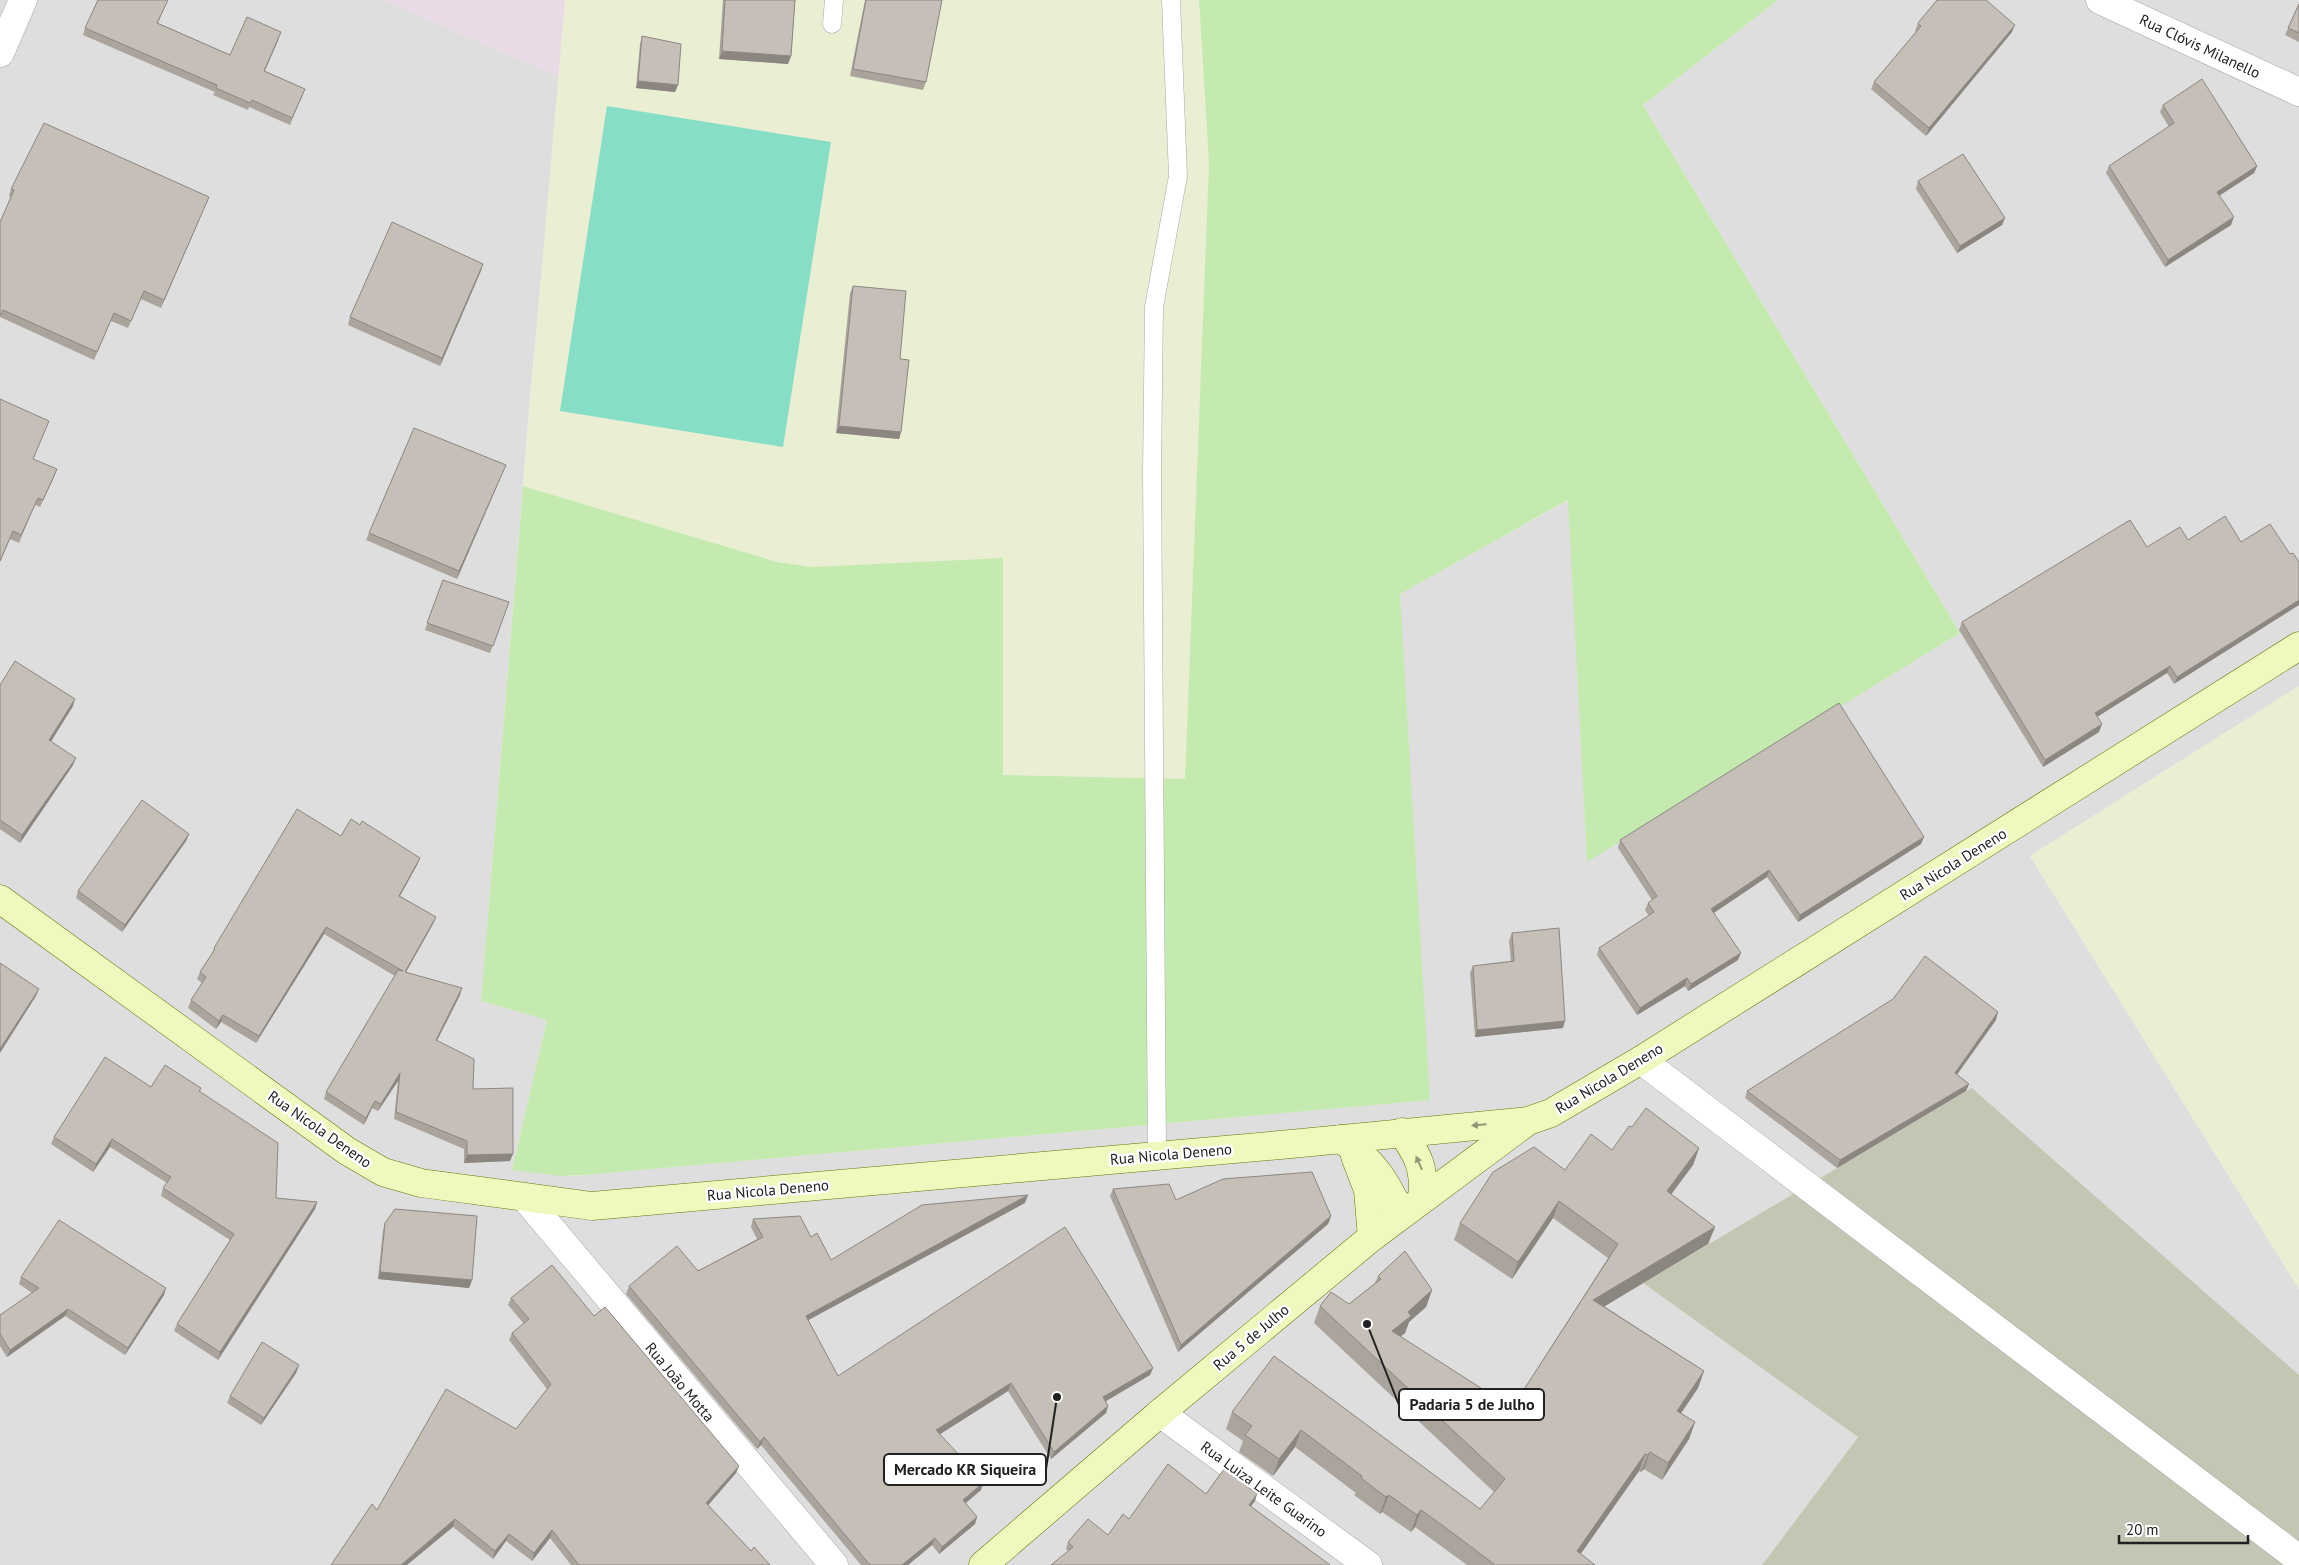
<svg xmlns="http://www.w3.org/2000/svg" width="2299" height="1565" font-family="'PT Sans',sans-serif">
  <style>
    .residential { fill: #dfdede }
    .industrial { fill: #eadae5 }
    .construction { fill: #c3c6b3 }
    .farmland { fill: #eaefd4 }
    .grass { fill: #c5eaaf }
    .pitch { fill: #87dec7 }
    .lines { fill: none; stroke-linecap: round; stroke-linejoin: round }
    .lane-casing { stroke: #a8a8a8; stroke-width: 19 }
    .street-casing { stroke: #a8a8a8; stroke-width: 29 }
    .secondary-casing { stroke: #5f7907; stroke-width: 29 }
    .lane { stroke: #fff; stroke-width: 18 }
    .street { stroke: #fff; stroke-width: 28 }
    .secondary { stroke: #eff9be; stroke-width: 28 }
    .wall { fill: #aaa49d }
    .shaded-wall { fill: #8b8680 }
    .building { fill: #c6bfb7; stroke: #8b8680 }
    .oneway { fill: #929877 }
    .labels { text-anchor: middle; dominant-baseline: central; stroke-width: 5; stroke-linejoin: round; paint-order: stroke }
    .street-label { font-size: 15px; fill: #212121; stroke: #fff }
    .leader { fill: none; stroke: #212121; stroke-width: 2 }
    .callout-dot { fill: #212121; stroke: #fff; stroke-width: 2 }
    .callout { fill: #fff; stroke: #212121; stroke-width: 2 }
    .callout-label { font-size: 16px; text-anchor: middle; font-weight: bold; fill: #212121 }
  </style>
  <rect width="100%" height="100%" fill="#f1efe8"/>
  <!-- residential -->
  <polygon class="residential" points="0,0 384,0 560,77 530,397 481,1001 547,1020 512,1170 573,1176 1429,1100 1399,594 1569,500 1587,861 1960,633 1643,105 1778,0 2299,0 2299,686 2030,856 2299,1289 2299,1375 1972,1088 1643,1283 1858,1437 1762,1565 0,1565"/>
  <!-- industrial -->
  <polygon class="industrial" points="384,0 565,0 560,77"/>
  <!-- construction -->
  <polygon class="construction" points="1972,1088 2299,1375 2299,1565 1762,1565 1858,1437 1643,1283"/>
  <!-- farmland -->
  <g class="farmland">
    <polygon points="565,0 1199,0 1209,163 1185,779 1003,775 1003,558 811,567 777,562 523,486"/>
    <polygon points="2299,686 2299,1289 2030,856"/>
  </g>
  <!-- grass -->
  <polygon class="grass" points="1199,0 1778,0 1643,105 1960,633 1587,862 1568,500 1400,594 1430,1100 585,1175 561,1176 512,1170 547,1020 481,1001 523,486 777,562 811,567 1003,558 1003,775 1185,779 1209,163"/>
  <!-- pitch -->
  <polygon class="pitch" points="607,106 831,142 783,447 560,411"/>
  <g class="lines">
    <!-- lane casing -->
    <g class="lane-casing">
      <g id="lane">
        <polyline points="832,24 834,0"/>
        <polyline points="1157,1155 1152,472 1154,307 1178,176 1171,0"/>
      </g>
    </g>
    <!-- street casing -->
    <g class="street-casing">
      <g id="street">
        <polyline points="2100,0 2299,92"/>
        <polyline points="0,53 23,0"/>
        <polyline points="1641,1060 2299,1559"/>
        <polyline points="526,1199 834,1565"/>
        <polyline points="1160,1413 1368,1565"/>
      </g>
    </g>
    <!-- secondary casing -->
    <g class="secondary-casing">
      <g id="secondary">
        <polyline points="0,899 347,1151 383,1172 421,1183 592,1206 1291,1144 1528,1121 1551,1113 1641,1060 2299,646"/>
        <path d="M1402,1132C1419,1157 1424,1167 1423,1197"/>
        <path d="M1341,1139C1374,1162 1384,1178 1401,1214"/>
        <polyline points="1355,1156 1368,1190 1372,1237"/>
        <polyline points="983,1565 1160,1413 1372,1237 1528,1121"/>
      </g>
    </g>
    <!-- lane -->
    <use href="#lane" class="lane"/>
    <!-- street -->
    <use href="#street" class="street"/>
    <!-- secondary -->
    <use href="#secondary" class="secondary"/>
  </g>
  <!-- wall -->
  <g class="wall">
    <polygon points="723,0 795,0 791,56 788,64 719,59"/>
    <polygon points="865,0 942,0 926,82 923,90 850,76"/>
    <polygon points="2299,4 2299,42 2285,35"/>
    <polygon points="165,6 158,23 230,55 279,39 265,71 305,89 290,125 249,107 248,110 213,95 215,92 83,35 85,28"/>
    <polygon points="1918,23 2012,32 1926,136 1871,89 1874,82 1916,32 1915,31"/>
    <polygon points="642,36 678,85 675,92 636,88 640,44"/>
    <polygon points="2163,105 2257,166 2254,173 2219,196 2231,225 2165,267 2106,173 2109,166 2169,127 2160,112"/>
    <polygon points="1918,181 2005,218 2002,225 1957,253 1916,189"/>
    <polygon points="11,189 206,204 161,308 141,299 128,328 111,321 94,360 0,317 0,319 0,222 11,197 9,196"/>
    <polygon points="483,264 440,366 348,325 350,317"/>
    <polygon points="853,286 900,359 901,432 899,439 836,433 850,293"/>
    <polygon points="0,399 46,428 33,459 57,469 40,507 35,505 19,543 10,539 0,562"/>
    <polygon points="506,465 457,579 366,540 369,533"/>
    <polygon points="2188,540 2241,542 2174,684 2167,673 2097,717 2099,732 2043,767 1959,630 1962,622 2147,547"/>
    <polygon points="443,580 509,602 490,653 425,630"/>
    <polygon points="0,685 73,706 51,741 73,765 20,843 0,829"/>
    <polygon points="360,825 420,858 417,865 400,896 436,917 433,924 406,972 460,995 437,1041 473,1089 510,1161 464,1163 464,1149 394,1119 398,1081 378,1111 372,1108 364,1125 324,1099 326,1092 395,976 324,934 256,1043 221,1022 216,1029 188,1008 191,1000 202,983 197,979 200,972 212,954 214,948 341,836"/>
    <polygon points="189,834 186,841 122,932 76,898 78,891"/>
    <polygon points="1620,840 1921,844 1798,922 1767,877 1714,913 1738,960 1688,991 1685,986 1637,1015 1597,955 1599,948 1649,916 1645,910 1648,903 1652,900 1618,848"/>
    <polygon points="1512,933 1563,1028 1475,1037 1470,973 1473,966 1511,962 1509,941"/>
    <polygon points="1996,1020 1957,1075 1969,1084 1966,1091 1837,1168 1745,1098 1747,1091"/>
    <polygon points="151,1087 201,1088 200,1092 276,1198 317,1202 315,1209 218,1360 174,1331 177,1324 230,1240 161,1196 163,1188 167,1183 110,1147 93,1172 51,1144 54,1137"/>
    <polygon points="1632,1127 1699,1148 1693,1165 1671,1194 1715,1227 1708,1244 1604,1306 1704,1371 1698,1388 1681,1413 1695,1422 1689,1439 1662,1480 1644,1469 1641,1472 1639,1471 1580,1554 1595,1565 1467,1565 1415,1527 1411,1532 1382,1512 1380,1514 1354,1495 1356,1493 1295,1447 1273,1476 1239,1452 1243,1441 1226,1429 1232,1412 1274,1356 1480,1509 1494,1492 1314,1323 1320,1306 1349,1304 1375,1283 1378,1276 1432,1290 1426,1307 1409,1322 1405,1333 1400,1337 1512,1408 1608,1258 1553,1218 1512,1279 1454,1240 1460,1223 1565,1170 1612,1150"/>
    <polygon points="1113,1189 1176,1200 1331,1216 1328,1224 1178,1352 1110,1196"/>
    <polygon points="1025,1203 808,1320 838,1376 1153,1368 1150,1375 1106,1401 1108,1406 1106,1413 1051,1459 1008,1391 940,1434 981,1490 965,1503 977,1517 975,1524 939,1554 932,1545 908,1565 861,1565 761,1445 757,1449 626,1294 629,1286 698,1271 757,1239 751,1227 753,1219 811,1237 831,1260"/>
    <polygon points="385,1223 472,1280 469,1288 378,1279 383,1230"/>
    <polygon points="21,1277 164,1295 125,1355 65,1316 7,1357 0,1346 0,1315 32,1293 19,1284"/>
    <polygon points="511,1298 594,1316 736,1473 708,1505 751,1551 770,1565 571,1565 550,1538 532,1561 506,1541 493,1559 453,1527 377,1510 516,1429 547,1389 509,1340 512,1333 524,1324 508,1305"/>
    <polygon points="299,1365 296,1373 261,1425 227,1403 230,1396"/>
    <polygon points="1206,1494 1255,1501 1251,1506 1068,1551 1066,1549 1068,1542 1108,1535 1129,1519"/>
  </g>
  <!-- shaded-wall -->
  <g class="shaded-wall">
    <polygon points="2015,25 2012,32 1926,136 1929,128"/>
    <polygon points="722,51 791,56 788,64 719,59"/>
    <polygon points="638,81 678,85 675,92 636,88"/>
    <polygon points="2257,166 2254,173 2214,199 2217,192"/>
    <polygon points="209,197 206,204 161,308 164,300"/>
    <polygon points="2234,217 2231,225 2165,267 2168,260"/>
    <polygon points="2005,218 2002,225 1957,253 1960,246"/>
    <polygon points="483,264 481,271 440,366 442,358"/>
    <polygon points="839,426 901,432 899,439 836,433"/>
    <polygon points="506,465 503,472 457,579 459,571"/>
    <polygon points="57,469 54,477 40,507 43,500"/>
    <polygon points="2299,600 2299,605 2174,684 2177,677"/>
    <polygon points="2170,666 2167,673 2092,720 2095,713"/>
    <polygon points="75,699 73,706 47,748 49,740"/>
    <polygon points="2102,724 2099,732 2043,767 2045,760"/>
    <polygon points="76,758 73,765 20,843 22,835"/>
    <polygon points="189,834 186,841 122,932 125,925"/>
    <polygon points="1924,837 1921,844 1798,922 1800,915"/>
    <polygon points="420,858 417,865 396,903 399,896"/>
    <polygon points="1769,870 1767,877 1709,916 1711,909"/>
    <polygon points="436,917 433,924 402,979 405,972"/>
    <polygon points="326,927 324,934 256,1043 259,1036"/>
    <polygon points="1741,953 1738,960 1688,991 1691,984"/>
    <polygon points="1687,978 1685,986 1637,1015 1640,1008"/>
    <polygon points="462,988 460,995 433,1048 436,1040"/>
    <polygon points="39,989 36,996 0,1053 0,1049"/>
    <polygon points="1998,1012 1996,1020 1952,1081 1955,1073"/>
    <polygon points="223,1015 221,1022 216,1029 219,1021"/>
    <polygon points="1565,1021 1563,1028 1475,1037 1477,1030"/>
    <polygon points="400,1073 398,1081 378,1111 381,1104"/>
    <polygon points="1969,1084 1966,1091 1837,1168 1840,1160"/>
    <polygon points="375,1101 372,1108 364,1125 366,1118"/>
    <polygon points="112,1139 110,1147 93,1172 96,1164"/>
    <polygon points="1699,1148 1693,1165 1661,1208 1667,1191"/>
    <polygon points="513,1154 510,1161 464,1163 467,1155"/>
    <polygon points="1028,1195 1025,1203 803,1323 806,1316"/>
    <polygon points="1559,1201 1553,1218 1512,1279 1518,1262"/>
    <polygon points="317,1202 315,1209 218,1360 220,1352"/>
    <polygon points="1331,1216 1328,1224 1178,1352 1181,1345"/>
    <polygon points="1715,1227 1708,1244 1587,1317 1593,1300"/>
    <polygon points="380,1272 472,1280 469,1288 378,1279"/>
    <polygon points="166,1288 164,1295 125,1355 128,1348"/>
    <polygon points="1432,1290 1426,1307 1409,1322 1405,1333 1386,1348 1392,1331 1408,1312"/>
    <polygon points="68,1309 65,1316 7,1357 10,1350"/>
    <polygon points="299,1365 296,1373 261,1425 264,1418"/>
    <polygon points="1153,1368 1150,1375 1101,1404 1103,1397"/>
    <polygon points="1704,1371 1698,1388 1671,1428 1677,1411"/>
    <polygon points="1011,1383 1008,1391 934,1438 936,1430"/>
    <polygon points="1108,1406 1106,1413 1051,1459 1054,1452"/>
    <polygon points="1695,1422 1689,1439 1662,1480 1668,1463"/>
    <polygon points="1301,1430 1295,1447 1273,1476 1279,1459"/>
    <polygon points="764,1437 761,1445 757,1449 760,1442"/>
    <polygon points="1650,1452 1644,1469 1641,1472 1648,1455"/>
    <polygon points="1645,1454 1639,1471 1573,1565 1577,1551"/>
    <polygon points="739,1466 736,1473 704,1510 706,1503"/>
    <polygon points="984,1482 981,1490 960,1508 963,1500"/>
    <polygon points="1257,1494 1255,1501 1246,1513 1249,1505"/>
    <polygon points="1389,1495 1382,1512 1380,1514 1386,1497"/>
    <polygon points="1421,1510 1415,1527 1411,1532 1417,1515"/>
    <polygon points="977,1517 975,1524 939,1554 942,1547"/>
    <polygon points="455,1519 453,1527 407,1565 401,1565"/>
    <polygon points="552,1530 550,1538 532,1561 534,1553"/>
    <polygon points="509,1534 506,1541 493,1559 495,1551"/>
    <polygon points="935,1538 932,1545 908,1565 902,1565"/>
  </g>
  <!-- building -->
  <g class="building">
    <polygon points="98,0 168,0 157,23 230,55 247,17 281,32 264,71 305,89 292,118 252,100 250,103 216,88 217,85 85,28"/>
    <polygon points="725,0 795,0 791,56 722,51"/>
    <polygon points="866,0 942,0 926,82 853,69"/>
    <polygon points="1937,0 1986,0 2015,25 1929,128 1874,82 1921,26 1918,23"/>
    <polygon points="2299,4 2299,33 2288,28"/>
    <polygon points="642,36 681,44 678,85 638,81"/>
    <polygon points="2202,79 2257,166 2217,192 2234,217 2168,260 2109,166 2174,123 2163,105"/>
    <polygon points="44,123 209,197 164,300 144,291 131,321 114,313 97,352 3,310 1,315 0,314 0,222 14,190 11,189"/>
    <polygon points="1963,154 2005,218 1960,246 1918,181"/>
    <polygon points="392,222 483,264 442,358 350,317"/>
    <polygon points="853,286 906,291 900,359 909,360 901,432 839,426"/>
    <polygon points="0,399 49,421 33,459 57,469 43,500 38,498 21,535 13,531 0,561"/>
    <polygon points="414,428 506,465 459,571 369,533"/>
    <polygon points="2225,516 2241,542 2270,524 2290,554 2293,553 2299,562 2299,600 2177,677 2170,666 2095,713 2102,724 2045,760 1962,622 2130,520 2147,547 2180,527 2188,540"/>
    <polygon points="443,580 509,602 493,646 427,623"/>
    <polygon points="15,661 75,699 49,740 76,758 22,835 0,820 0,685"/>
    <polygon points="1839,703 1924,837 1800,915 1769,870 1711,909 1741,953 1691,984 1687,978 1640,1008 1599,948 1654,912 1648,903 1657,896 1620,840"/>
    <polygon points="142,800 189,834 125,925 78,891"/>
    <polygon points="297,809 341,836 351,819 360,825 362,821 420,858 399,896 436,917 405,972 462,988 436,1040 474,1059 473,1089 513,1088 513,1154 467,1155 467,1141 396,1112 400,1073 381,1104 375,1101 366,1118 326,1092 398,970 403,971 326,927 259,1036 223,1015 219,1021 191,1000 206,977 200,972 215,949 214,948"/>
    <polygon points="1559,928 1565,1021 1477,1030 1473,966 1514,961 1512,933"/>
    <polygon points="1925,956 1998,1012 1955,1073 1969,1084 1840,1160 1747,1091 1893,999"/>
    <polygon points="0,963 39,989 0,1049"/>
    <polygon points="105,1057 151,1087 165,1065 201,1088 199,1091 278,1143 276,1198 317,1202 220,1352 177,1324 234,1234 163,1188 171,1177 112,1139 96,1164 54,1137"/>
    <polygon points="1646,1108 1699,1148 1667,1191 1715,1227 1593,1300 1704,1371 1677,1411 1695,1422 1668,1463 1650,1452 1648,1455 1645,1454 1577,1551 1595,1565 1493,1565 1494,1564 1442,1525 1421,1510 1417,1515 1389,1495 1386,1497 1361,1478 1362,1476 1301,1430 1279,1459 1245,1435 1252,1426 1232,1412 1274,1356 1480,1509 1505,1479 1320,1306 1331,1292 1349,1304 1381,1279 1378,1276 1405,1251 1432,1290 1408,1312 1411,1316 1392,1331 1512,1408 1618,1244 1559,1201 1518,1262 1460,1223 1493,1172 1534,1147 1565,1170 1591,1134 1612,1150 1629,1126 1632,1127"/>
    <polygon points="1312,1172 1331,1216 1181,1345 1113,1189 1169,1184 1176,1200 1223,1179"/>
    <polygon points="1028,1195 806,1316 838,1376 1065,1227 1153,1368 1103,1397 1108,1406 1054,1452 1011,1383 936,1430 984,1482 963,1500 977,1517 942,1547 935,1538 902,1565 870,1565 764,1437 760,1442 629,1286 677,1246 698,1271 763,1237 753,1219 800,1216 811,1237 817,1233 831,1260 922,1205"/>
    <polygon points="395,1209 477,1216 472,1280 380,1272 385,1223"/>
    <polygon points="59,1220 166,1288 128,1348 68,1309 10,1350 0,1334 0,1315 39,1288 21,1277"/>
    <polygon points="552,1265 594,1316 605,1307 739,1466 706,1503 751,1551 754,1547 770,1565 579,1565 552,1530 534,1553 509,1534 495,1551 455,1519 401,1565 331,1565 372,1504 377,1510 446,1389 516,1429 551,1384 512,1333 529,1319 511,1298"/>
    <polygon points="262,1342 299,1365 264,1418 230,1396"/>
    <polygon points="1168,1464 1206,1494 1224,1469 1257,1494 1249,1505 1330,1565 1051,1565 1073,1547 1068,1542 1088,1519 1108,1535 1123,1514 1129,1519"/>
  </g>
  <!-- one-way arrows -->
  <defs><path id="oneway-solid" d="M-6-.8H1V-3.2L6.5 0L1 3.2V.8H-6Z" transform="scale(1.25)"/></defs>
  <g class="oneway">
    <use href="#oneway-solid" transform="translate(1479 1125) rotate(175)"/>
    <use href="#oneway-solid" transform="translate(1419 1163) rotate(-114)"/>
  </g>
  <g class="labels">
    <!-- street labels -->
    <g class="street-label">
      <text transform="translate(2200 46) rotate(25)">Rua Clóvis Milanello</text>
      <text transform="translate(1953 864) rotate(-32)">Rua Nicola Deneno</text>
      <text transform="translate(1609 1078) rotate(-31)">Rua Nicola Deneno</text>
      <text transform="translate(320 1129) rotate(35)">Rua Nicola Deneno</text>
      <text transform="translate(1171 1154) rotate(-5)">Rua Nicola Deneno</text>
      <text transform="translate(768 1190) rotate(-5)">Rua Nicola Deneno</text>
      <text transform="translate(1251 1337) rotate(-40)">Rua 5 de Julho</text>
      <text transform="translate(680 1382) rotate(50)">Rua João Motta</text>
      <text transform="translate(1264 1489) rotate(36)">Rua Luiza Leite Guarino</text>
    </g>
  </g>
  <!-- callouts -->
  <path class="leader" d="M1367 1324L1399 1405M1057 1397L1046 1469"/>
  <g class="callout-dot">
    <circle cx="1367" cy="1324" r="5"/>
    <circle cx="1057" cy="1397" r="5"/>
  </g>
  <g class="callout">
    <rect x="1399" y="1389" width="145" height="31" rx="5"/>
    <rect x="884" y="1454" width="162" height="31" rx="5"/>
  </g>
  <g class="callout-label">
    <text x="1472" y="1410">Padaria 5 de Julho</text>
    <text x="965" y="1475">Mercado KR Siqueira</text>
  </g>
  <!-- scale -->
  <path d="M2119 1535v8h129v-8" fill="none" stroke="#212121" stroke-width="2.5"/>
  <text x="2126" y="1535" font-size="15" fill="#212121" stroke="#ffffff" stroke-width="4" paint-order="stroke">20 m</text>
</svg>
